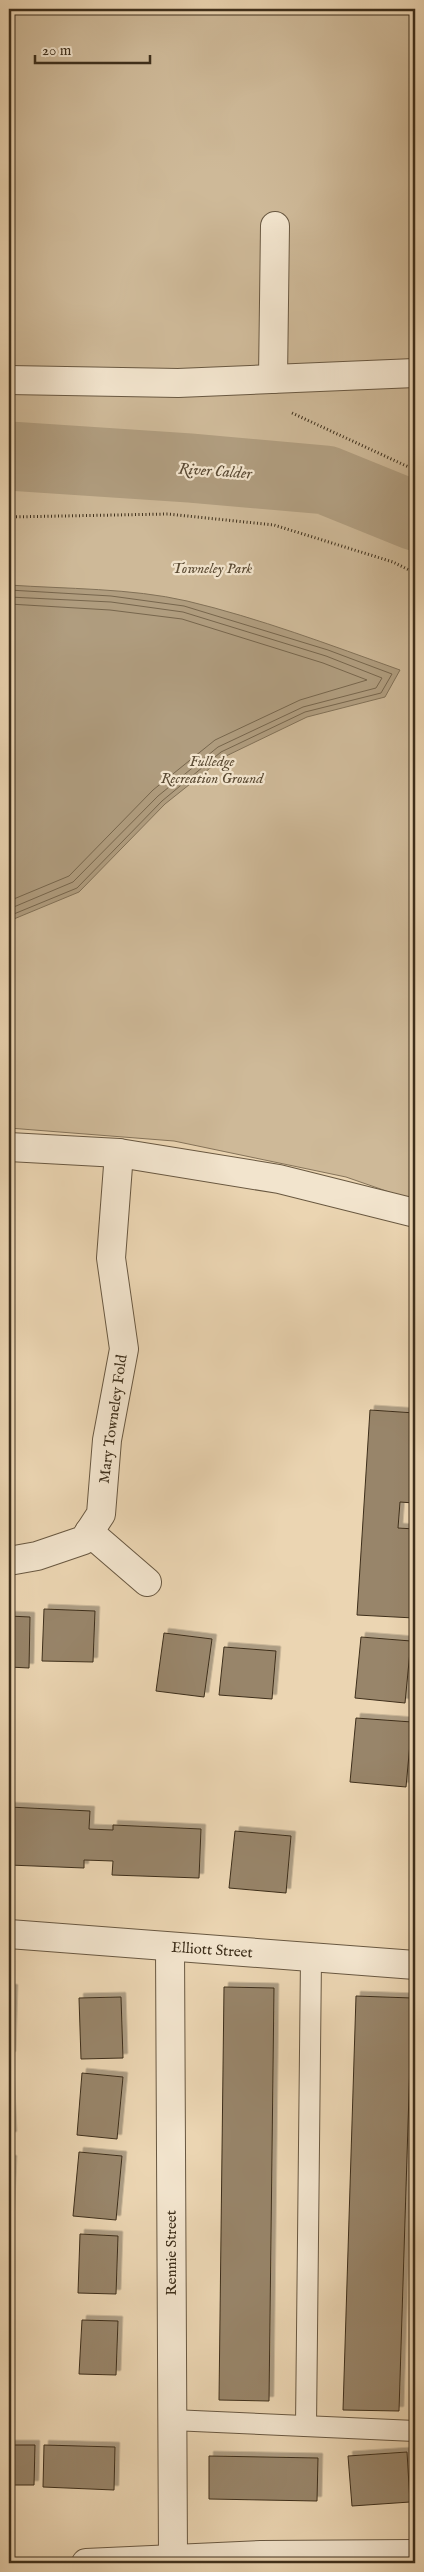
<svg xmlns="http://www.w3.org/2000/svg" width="424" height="2572" font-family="'IM FELL English',serif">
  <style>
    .green { fill: #ceb998; stroke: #86745a }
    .water { fill: #b09d7f; stroke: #827157 }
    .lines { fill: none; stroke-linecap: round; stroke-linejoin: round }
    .shore { stroke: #77664d; stroke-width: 1 }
    .river { stroke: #b09d7f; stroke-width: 69 }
    .building { fill: #98856a; stroke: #3e2f1b; filter: url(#shadow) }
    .lane-casing { stroke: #695841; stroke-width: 22 }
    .street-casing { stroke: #695841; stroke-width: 30 }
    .path { stroke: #3e2f1b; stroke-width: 3; stroke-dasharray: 1 2.5; stroke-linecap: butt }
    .lane { stroke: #f2e4cd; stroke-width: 20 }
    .street { stroke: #f2e4cd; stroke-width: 28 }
    .labels { text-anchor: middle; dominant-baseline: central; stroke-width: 4.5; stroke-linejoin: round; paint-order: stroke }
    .park-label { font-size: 15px; font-style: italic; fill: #5b4b34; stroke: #f2e4cd }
    .street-label { font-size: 15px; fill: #3e2f1b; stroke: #f2e4cd }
    .water-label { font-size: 16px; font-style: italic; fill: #5a4a34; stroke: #f2e4cd }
  </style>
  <defs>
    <filter id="shadow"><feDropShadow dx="4.5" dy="-4.5" stdDeviation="0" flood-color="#0004"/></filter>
  </defs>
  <rect width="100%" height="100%" fill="#ebd5b2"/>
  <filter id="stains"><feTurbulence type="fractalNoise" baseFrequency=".004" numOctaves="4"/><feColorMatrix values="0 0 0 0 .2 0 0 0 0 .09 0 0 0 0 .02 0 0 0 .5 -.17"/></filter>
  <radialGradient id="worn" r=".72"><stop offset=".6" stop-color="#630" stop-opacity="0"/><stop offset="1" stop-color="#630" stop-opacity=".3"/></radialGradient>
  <!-- green -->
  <polygon class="green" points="9,9 415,9 415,1201 346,1177 174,1141 9,1128"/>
  <!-- water -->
  <path class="water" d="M9,585C66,589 131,588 187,601C259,618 330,645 400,670L385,697L307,717L224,757L165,804L79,892L9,921Z"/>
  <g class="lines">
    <!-- shore -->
    <g class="shore">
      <polyline points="9,590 111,596 184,606 328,650 392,674 381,693 305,712 221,752 162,801 77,888 9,916"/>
      <polyline points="9,597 111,602 183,612 326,656 382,678 376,688 303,707 218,747 158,796 73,882 9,909"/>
      <polyline points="9,604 110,610 182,619 323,663 367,680 300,700 215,740 153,790 69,876 9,901"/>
    </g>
    <!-- river -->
    <polyline class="river" points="9,456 190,468 326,480 415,516"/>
  </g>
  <!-- building -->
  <g class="building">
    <polygon points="370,1410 415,1413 414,1503 400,1502 398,1528 415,1529 414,1618 357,1615"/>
    <polygon points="44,1609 95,1611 93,1662 42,1661"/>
    <polygon points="9,1616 30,1617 29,1668 9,1667"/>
    <polygon points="164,1633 212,1639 204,1697 156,1691"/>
    <polygon points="361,1637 411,1641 405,1703 355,1698"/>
    <polygon points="224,1647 276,1651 272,1699 219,1695"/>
    <polygon points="356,1718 412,1722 406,1787 350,1782"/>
    <polygon points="9,1807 90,1811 89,1829 113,1830 113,1825 201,1829 199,1878 112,1875 113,1861 84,1860 84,1868 9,1865"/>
    <polygon points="235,1831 291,1836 286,1893 229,1888"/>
    <polygon points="224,1987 274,1988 269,2401 219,2400"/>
    <polygon points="9,1989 13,1989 11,2056 9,2056"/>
    <polygon points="356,1996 412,1998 399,2411 343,2410"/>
    <polygon points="121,1997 123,2058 81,2059 79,1998"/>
    <polygon points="9,2070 12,2136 9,2136"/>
    <polygon points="82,2073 123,2077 117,2139 77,2135"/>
    <polygon points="79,2152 122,2156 116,2220 73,2216"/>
    <polygon points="9,2160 12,2160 9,2228"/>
    <polygon points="80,2234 118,2236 116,2294 78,2293"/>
    <polygon points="82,2320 118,2321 116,2375 79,2374"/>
    <polygon points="9,2445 35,2445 34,2485 9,2485"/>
    <polygon points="44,2445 115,2447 114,2490 43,2487"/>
    <polygon points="407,2452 410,2502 352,2506 348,2456"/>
    <polygon points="209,2456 318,2458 317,2501 209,2499"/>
  </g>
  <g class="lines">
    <!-- lane casing -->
    <g class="lane-casing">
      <g id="lane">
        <polyline points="172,2420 415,2431"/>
        <polyline points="306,2426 311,1958"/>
      </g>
    </g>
    <!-- street casing -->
    <g class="street-casing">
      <g id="street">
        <polyline points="273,379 275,226"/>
        <polyline points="9,380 178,383 415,373"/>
        <polyline points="9,1147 119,1153 279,1179 415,1213"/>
        <polyline points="89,1532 147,1582"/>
        <polyline points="9,1561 37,1556 84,1540 101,1514 107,1440 124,1349 111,1258 119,1153"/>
        <polyline points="9,1934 415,1965"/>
        <polyline points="170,1947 173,2558"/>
        <polyline points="86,2563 261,2555 415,2554"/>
      </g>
    </g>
    <!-- path -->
    <g class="path">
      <polyline points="292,413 415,470"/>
      <polyline points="9,517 168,514 274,525 393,562 415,573"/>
    </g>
    <!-- lane -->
    <use href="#lane" class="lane"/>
    <!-- street -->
    <use href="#street" class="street"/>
  </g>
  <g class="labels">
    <!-- park labels -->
    <g class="park-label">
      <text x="212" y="568">Towneley Park</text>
      <text x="212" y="761">Fulledge<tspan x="212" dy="17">Recreation Ground</tspan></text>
    </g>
    <!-- street labels -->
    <g class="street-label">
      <text transform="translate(113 1419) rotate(-82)">Mary Towneley Fold</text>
      <text transform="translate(212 1950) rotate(4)">Elliott Street</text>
      <text transform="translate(171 2253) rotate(-90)">Rennie Street</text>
    </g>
    <!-- water labels -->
    <g class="water-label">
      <text transform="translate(215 472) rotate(4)">River Calder</text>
    </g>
  </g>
  <!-- margin -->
  <rect width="424" height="2572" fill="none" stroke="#ebd5b2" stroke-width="30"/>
  <rect x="10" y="10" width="404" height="2552" fill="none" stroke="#3e2f1b" stroke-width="2.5"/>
  <rect x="15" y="15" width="394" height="2542" fill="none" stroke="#3e2f1b"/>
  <!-- scale -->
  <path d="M35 55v8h115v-8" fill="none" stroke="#3e2f1b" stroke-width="2.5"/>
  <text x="42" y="55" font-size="15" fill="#3e2f1b" stroke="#f2e4cd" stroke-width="4" paint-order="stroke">20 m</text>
  <rect width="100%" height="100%" filter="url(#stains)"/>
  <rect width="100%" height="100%" fill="url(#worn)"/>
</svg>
